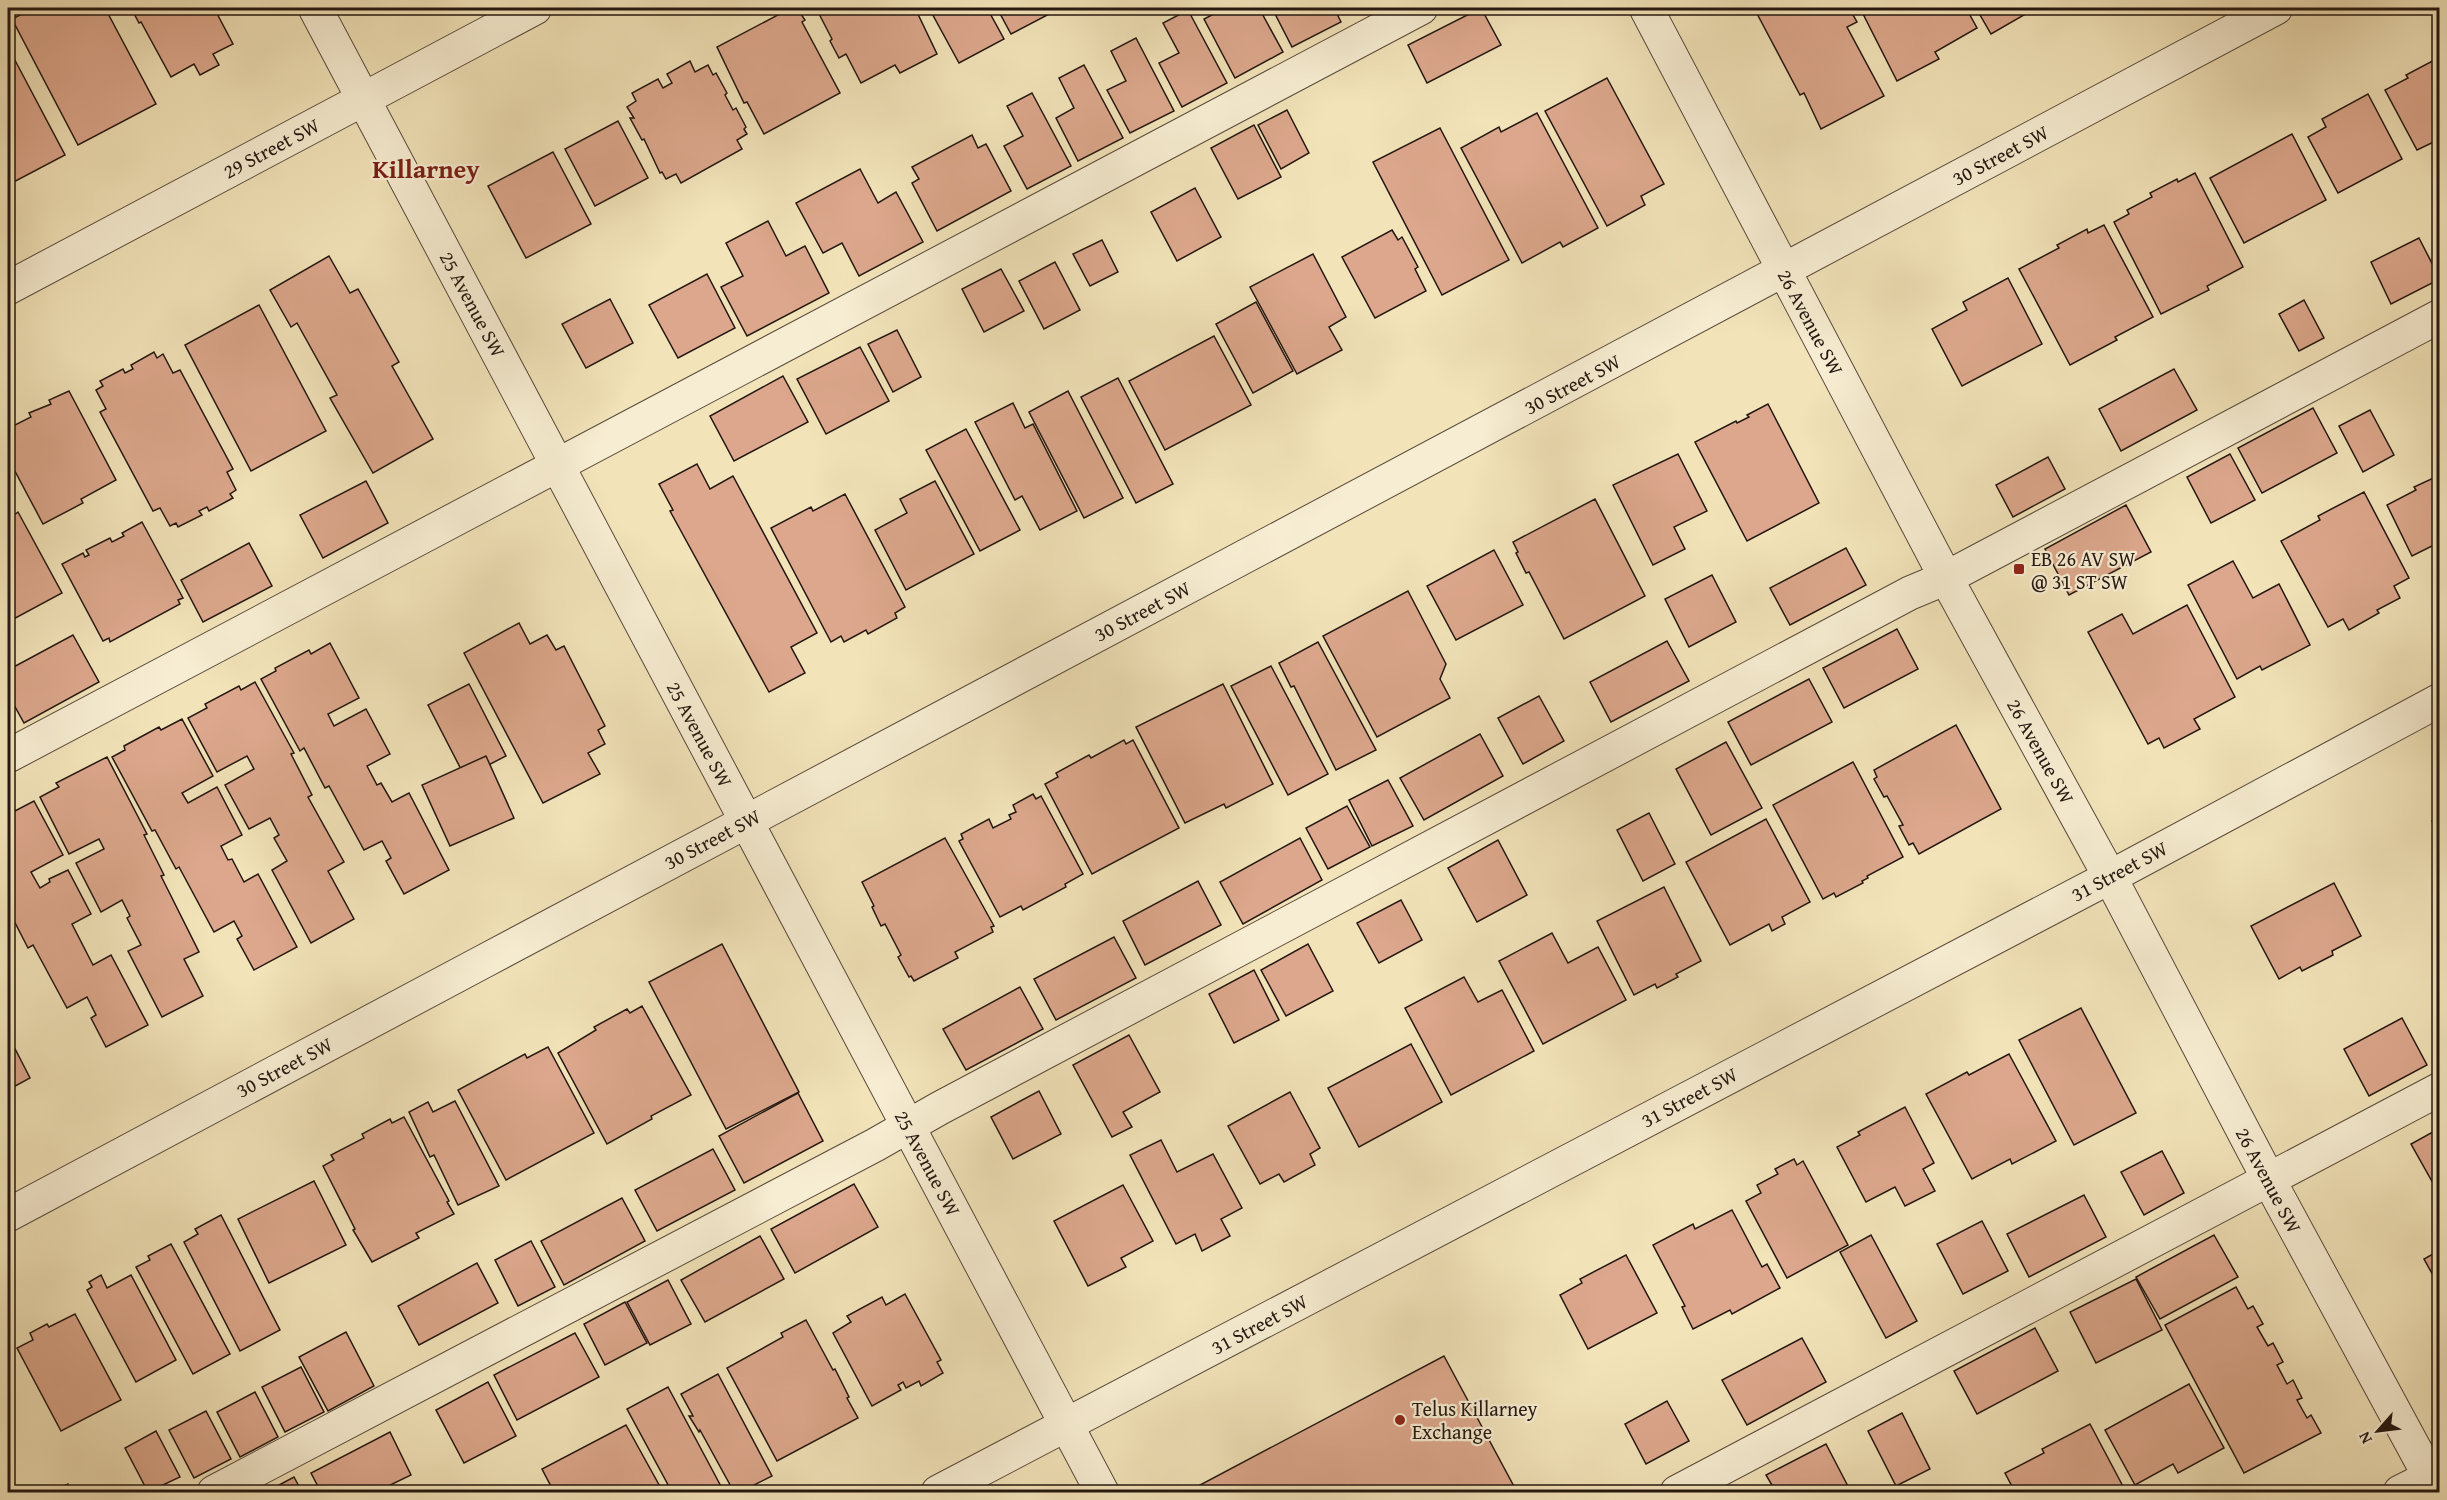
<svg xmlns="http://www.w3.org/2000/svg" width="2447" height="1500" font-family="'Gentium Book Plus',serif">
  <style>
    .building { fill: #dca78c; stroke: #241711; stroke-width: 1.5 }
    .lines { fill: none; stroke-linecap: round; stroke-linejoin: round }
    .minor-casing { stroke: #584a3b; stroke-width: 35 }
    .minor { stroke: #f7edd2; stroke-width: 33 }
    .poi-dot { fill: #8f2418; stroke: #f7edd2; stroke-width: 2 }
    .labels { text-anchor: middle; dominant-baseline: central; stroke-width: 4.5; stroke-linejoin: round; paint-order: stroke }
    .street-label { font-size: 20px; fill: #241711; stroke: #f7edd2 }
    .poi-label { font-size: 20px; fill: #241711; stroke: #f7edd2; text-anchor: start }
    .district-label { font-size: 26px; font-weight: bold; fill: #7a1f14; stroke: #f7edd2 }
  </style>
  <rect width="100%" height="100%" fill="#f2e3b9"/>
  <filter id="stains"><feTurbulence type="fractalNoise" baseFrequency=".00333" numOctaves="4"/><feColorMatrix values="0 0 0 0 .2 0 0 0 0 .09 0 0 0 0 .02 0 0 0 .5 -.17"/></filter>
  <radialGradient id="worn" r=".72"><stop offset=".6" stop-color="#630" stop-opacity="0"/><stop offset="1" stop-color="#630" stop-opacity=".3"/></radialGradient>
  <!-- building -->
  <g class="building">
    <polygon points="34,8 105,8 156,104 78,145 12,19"/>
    <polygon points="131,8 214,8 233,44 213,54 219,65 200,75 194,64 171,77 141,22 139,23"/>
    <polygon points="791,8 797,8 805,20 802,22 840,93 764,134 747,102 744,103 717,47"/>
    <polygon points="816,8 915,8 937,54 900,73 895,65 861,83 846,54 839,58 830,41 832,39"/>
    <polygon points="929,8 987,8 1004,39 959,63"/>
    <polygon points="997,8 1053,8 1055,11 1011,34"/>
    <polygon points="1225,8 1259,8 1283,52 1235,78 1204,19"/>
    <polygon points="1272,8 1334,8 1341,22 1292,47"/>
    <polygon points="1343,8 1357,8 1347,13"/>
    <polygon points="1481,8 1501,45 1427,83 1408,45"/>
    <polygon points="1754,8 1849,8 1857,22 1847,27 1884,96 1821,129 1804,93 1800,95"/>
    <polygon points="1860,8 1966,8 1977,28 1935,52 1939,59 1897,81"/>
    <polygon points="1976,8 2036,8 1991,34"/>
    <polygon points="1188,10 1227,83 1182,107 1159,63 1179,53 1163,23"/>
    <polygon points="1136,38 1174,111 1130,133 1107,90 1126,81 1111,51"/>
    <polygon points="8,47 65,155 8,185"/>
    <polygon points="2440,57 2440,139 2417,150 2385,90 2408,78 2406,75"/>
    <polygon points="690,61 695,72 708,65 713,75 716,73 727,93 725,95 733,110 736,108 746,127 744,129 747,134 737,140 742,149 681,183 676,174 666,179 662,172 660,173 644,139 642,140 630,118 634,118 627,107 636,101 632,93 658,79 663,88 672,83 667,74"/>
    <polygon points="1084,65 1123,138 1078,161 1056,118 1074,108 1059,78"/>
    <polygon points="1607,78 1664,184 1641,196 1645,205 1607,226 1545,111"/>
    <polygon points="1032,93 1071,166 1027,189 1004,146 1023,136 1007,106"/>
    <polygon points="2368,94 2402,159 2338,193 2308,137 2326,127 2322,119"/>
    <polygon points="1287,110 1309,153 1281,169 1258,125"/>
    <polygon points="1537,113 1598,228 1563,247 1560,242 1522,263 1461,148 1499,127 1501,132"/>
    <polygon points="618,121 648,178 595,206 565,149"/>
    <polygon points="1254,125 1281,177 1238,199 1211,148"/>
    <polygon points="1440,128 1509,260 1442,295 1373,162"/>
    <polygon points="2292,134 2326,200 2244,243 2210,178"/>
    <polygon points="972,135 978,148 986,144 1011,191 937,231 912,183 919,179 912,167"/>
    <polygon points="553,152 591,224 526,258 488,186"/>
    <polygon points="860,169 878,203 896,192 923,242 859,276 842,243 823,253 796,203"/>
    <polygon points="2195,173 2243,267 2207,286 2209,290 2161,314 2114,222 2129,214 2127,210 2152,197 2150,193 2177,179 2178,182"/>
    <polygon points="1195,188 1221,237 1177,261 1151,212"/>
    <polygon points="768,221 786,256 805,246 829,293 747,336 721,287 743,276 726,243"/>
    <polygon points="2104,225 2153,317 2115,337 2117,340 2070,365 2019,269 2059,248 2057,245 2087,229 2088,233"/>
    <polygon points="1392,230 1398,240 1402,237 1418,267 1415,269 1426,291 1375,318 1342,257"/>
    <polygon points="2419,238 2440,279 2391,304 2371,262"/>
    <polygon points="1102,240 1118,272 1090,286 1073,254"/>
    <polygon points="1313,254 1346,317 1329,327 1342,350 1297,374 1250,287"/>
    <polygon points="329,256 350,293 358,289 399,362 392,366 433,439 373,473 330,398 337,395 297,323 291,327 270,290"/>
    <polygon points="1055,262 1080,310 1044,329 1019,281"/>
    <polygon points="1001,269 1024,311 984,332 962,289"/>
    <polygon points="707,274 735,328 678,358 649,305"/>
    <polygon points="2008,278 2042,344 1962,386 1932,329 1967,310 1963,302"/>
    <polygon points="610,299 633,343 586,368 562,324"/>
    <polygon points="2304,300 2324,338 2299,351 2279,314"/>
    <polygon points="1256,302 1293,371 1253,393 1216,324"/>
    <polygon points="259,305 326,431 251,471 185,345"/>
    <polygon points="897,330 921,377 893,392 868,344"/>
    <polygon points="1214,336 1251,405 1165,450 1129,381"/>
    <polygon points="860,347 889,401 826,434 797,379"/>
    <polygon points="154,352 157,358 163,354 173,373 180,370 233,469 227,472 236,490 230,494 233,498 209,511 207,507 199,511 202,515 178,527 176,523 170,526 160,508 153,511 100,412 106,409 96,390 103,386 100,381 123,369 125,373 133,369 131,365"/>
    <polygon points="2174,369 2197,410 2121,451 2099,409"/>
    <polygon points="783,376 808,422 734,461 710,416"/>
    <polygon points="1118,378 1173,484 1136,503 1081,397"/>
    <polygon points="69,391 116,480 81,499 83,503 43,524 8,458 8,435 12,433 9,428 31,417 29,413 51,404 49,400"/>
    <polygon points="1068,391 1123,498 1084,518 1029,412"/>
    <polygon points="1013,403 1025,428 1033,424 1077,511 1040,530 1022,496 1015,500 975,422"/>
    <polygon points="1768,404 1819,503 1747,541 1695,442 1736,421 1737,423 1749,417 1747,415"/>
    <polygon points="2313,408 2337,453 2262,493 2238,448"/>
    <polygon points="2370,410 2394,455 2363,472 2339,426"/>
    <polygon points="966,429 1020,530 980,551 926,450"/>
    <polygon points="1678,454 1707,511 1674,527 1685,549 1653,565 1613,485"/>
    <polygon points="2230,454 2255,500 2211,523 2187,477"/>
    <polygon points="2048,457 2065,489 2013,517 1996,485"/>
    <polygon points="697,464 710,489 733,476 817,633 791,647 805,673 769,692 670,511 673,510 659,484"/>
    <polygon points="2440,475 2440,542 2412,556 2387,505 2416,490 2414,487"/>
    <polygon points="366,481 388,523 323,558 300,515"/>
    <polygon points="935,481 974,554 906,590 875,530 907,513 900,499"/>
    <polygon points="2364,492 2409,578 2394,586 2400,598 2377,610 2379,613 2349,630 2343,619 2328,627 2281,541 2320,520 2318,516"/>
    <polygon points="845,494 905,607 895,613 897,618 868,634 866,630 844,642 841,636 831,642 771,528 811,507 813,511"/>
    <polygon points="1595,499 1645,596 1564,639 1529,572 1526,573 1516,553 1518,552 1513,542"/>
    <polygon points="8,503 14,515 18,512 62,593 8,622"/>
    <polygon points="2126,505 2151,552 2069,595 2045,549"/>
    <polygon points="142,522 183,598 178,600 180,604 110,642 109,638 103,641 62,564 83,553 85,557 89,555 86,550 110,538 112,542 124,536 122,533"/>
    <polygon points="249,543 272,586 203,622 181,580"/>
    <polygon points="1846,548 1866,585 1790,625 1770,588"/>
    <polygon points="1494,550 1523,605 1456,640 1427,586"/>
    <polygon points="2233,561 2253,598 2279,584 2310,645 2262,670 2260,666 2237,679 2188,585"/>
    <polygon points="1712,575 1736,622 1689,647 1665,599"/>
    <polygon points="1408,591 1446,664 1440,679 1450,698 1377,737 1323,636"/>
    <polygon points="2187,605 2235,697 2194,719 2200,729 2164,748 2159,738 2148,744 2088,632 2122,614 2133,634"/>
    <polygon points="519,623 530,644 547,635 556,650 564,646 605,726 598,730 605,744 588,753 600,774 543,803 464,653"/>
    <polygon points="1897,629 1918,669 1844,708 1823,668"/>
    <polygon points="73,635 99,682 24,723 8,694 8,670"/>
    <polygon points="1667,641 1689,681 1611,722 1590,682"/>
    <polygon points="1318,642 1376,750 1336,770 1294,686 1291,687 1279,663"/>
    <polygon points="330,643 359,698 328,714 334,726 366,709 390,754 367,766 377,785 381,783 392,802 409,793 449,870 404,894 386,861 391,858 382,841 364,850 329,786 325,788 304,748 300,751 261,679 276,671 275,668 309,650 311,654"/>
    <polygon points="1271,666 1328,774 1288,795 1231,686"/>
    <polygon points="1809,679 1832,722 1751,765 1728,722"/>
    <polygon points="255,682 294,753 291,754 312,795 308,797 344,862 328,871 354,919 311,943 272,870 287,861 274,838 279,835 270,818 249,829 225,785 254,769 247,756 217,772 188,718 207,708 205,704 239,686 241,690"/>
    <polygon points="469,684 506,756 465,777 428,705"/>
    <polygon points="1223,684 1273,784 1226,808 1224,804 1185,823 1136,727"/>
    <polygon points="1539,696 1564,741 1523,764 1498,718"/>
    <polygon points="182,719 213,776 182,793 188,803 217,787 242,835 221,846 228,860 232,859 244,882 258,874 297,947 254,970 237,939 242,936 234,921 214,932 179,867 176,869 155,830 152,831 112,757 125,750 124,746 159,727 161,730"/>
    <polygon points="1956,725 2001,809 1919,854 1913,843 1909,845 1899,826 1903,825 1887,796 1884,797 1874,779 1877,777 1874,770"/>
    <polygon points="1480,734 1503,776 1424,820 1400,778"/>
    <polygon points="1124,740 1126,744 1133,740 1179,828 1092,874 1045,784 1058,777 1056,773 1089,755 1091,758"/>
    <polygon points="1726,742 1762,808 1711,835 1676,769"/>
    <polygon points="486,756 514,818 450,846 422,785"/>
    <polygon points="107,757 147,834 144,835 164,875 161,876 199,952 184,959 203,996 162,1017 128,951 141,945 127,918 130,916 122,900 101,912 76,863 104,849 99,839 69,854 40,797 59,787 56,783"/>
    <polygon points="1853,762 1903,857 1867,876 1868,878 1862,881 1863,883 1836,897 1834,893 1823,899 1773,805"/>
    <polygon points="1388,780 1413,826 1372,846 1349,800"/>
    <polygon points="1033,794 1036,799 1041,796 1083,874 1065,884 1066,887 1023,910 1021,906 1000,917 959,841 963,839 961,834 989,819 993,828 1011,819 1009,815 1016,812 1013,805"/>
    <polygon points="34,801 63,855 31,872 40,888 50,882 49,879 68,870 91,914 72,924 93,965 111,955 148,1025 106,1047 91,1018 96,1015 87,997 67,1008 33,945 28,948 8,909 8,810 13,807 15,811"/>
    <polygon points="1347,806 1370,847 1328,869 1306,828"/>
    <polygon points="1649,813 1675,864 1643,881 1617,830"/>
    <polygon points="2440,818 2440,836 2432,821"/>
    <polygon points="1766,819 1810,902 1782,917 1785,924 1772,931 1769,924 1730,945 1686,862"/>
    <polygon points="945,838 994,926 991,927 993,932 955,952 958,958 914,981 911,976 909,977 898,957 901,955 885,924 881,926 872,907 874,906 862,882"/>
    <polygon points="1300,838 1322,880 1243,924 1220,882"/>
    <polygon points="1498,840 1527,895 1477,922 1448,868"/>
    <polygon points="1198,881 1221,925 1145,965 1123,921"/>
    <polygon points="2334,883 2361,936 2332,951 2333,955 2302,971 2300,967 2279,979 2251,926"/>
    <polygon points="1664,887 1701,961 1676,974 1678,977 1657,988 1655,984 1634,995 1597,921"/>
    <polygon points="1401,900 1422,940 1379,963 1357,923"/>
    <polygon points="1552,933 1568,963 1598,947 1626,1000 1543,1044 1499,961"/>
    <polygon points="1114,937 1136,978 1056,1020 1034,979"/>
    <polygon points="722,944 799,1092 726,1129 649,982"/>
    <polygon points="1308,944 1333,991 1286,1016 1261,970"/>
    <polygon points="1254,970 1279,1020 1234,1043 1209,994"/>
    <polygon points="1464,977 1478,1002 1502,990 1534,1051 1451,1095 1405,1008"/>
    <polygon points="1020,987 1043,1029 966,1070 943,1029"/>
    <polygon points="642,1006 691,1095 651,1116 652,1119 607,1144 558,1053 596,1030 594,1027 627,1009 630,1013"/>
    <polygon points="2081,1008 2136,1113 2074,1145 2019,1040"/>
    <polygon points="2402,1018 2427,1065 2369,1096 2344,1049"/>
    <polygon points="8,1035 30,1078 8,1090"/>
    <polygon points="1129,1035 1160,1092 1123,1112 1132,1127 1112,1137 1073,1065"/>
    <polygon points="1411,1044 1442,1102 1359,1147 1328,1088"/>
    <polygon points="548,1047 594,1133 506,1180 458,1090 525,1054 527,1058"/>
    <polygon points="2009,1054 2056,1141 2012,1164 2010,1159 1972,1179 1926,1094 1967,1072 1969,1075"/>
    <polygon points="1039,1091 1061,1134 1013,1159 991,1117"/>
    <polygon points="1290,1092 1320,1148 1310,1154 1315,1165 1284,1182 1279,1174 1260,1184 1228,1126"/>
    <polygon points="798,1093 823,1141 744,1183 719,1136"/>
    <polygon points="455,1101 499,1186 458,1205 434,1155 430,1157 409,1112 428,1102 433,1112"/>
    <polygon points="1905,1107 1934,1163 1923,1169 1935,1191 1905,1206 1895,1187 1866,1202 1837,1147 1860,1135 1858,1132"/>
    <polygon points="404,1117 449,1201 447,1202 454,1214 416,1233 419,1238 372,1262 353,1230 355,1229 323,1166 334,1160 331,1155 364,1138 362,1134 390,1119 392,1123"/>
    <polygon points="2440,1128 2440,1191 2438,1192 2411,1144"/>
    <polygon points="1161,1140 1177,1172 1213,1154 1242,1208 1221,1219 1230,1236 1202,1251 1195,1234 1176,1244 1130,1155"/>
    <polygon points="713,1149 735,1190 657,1231 635,1190"/>
    <polygon points="2162,1151 2184,1193 2144,1215 2121,1172"/>
    <polygon points="1794,1159 1797,1165 1803,1161 1848,1245 1787,1278 1746,1201 1761,1193 1757,1185 1778,1174 1775,1169"/>
    <polygon points="314,1181 346,1245 269,1283 238,1219"/>
    <polygon points="854,1184 878,1227 795,1273 771,1229"/>
    <polygon points="1123,1185 1153,1241 1121,1258 1126,1267 1088,1286 1054,1221"/>
    <polygon points="2084,1195 2106,1237 2029,1277 2007,1234"/>
    <polygon points="622,1198 645,1241 564,1285 541,1241"/>
    <polygon points="1732,1210 1762,1267 1767,1264 1780,1288 1732,1314 1730,1310 1693,1329 1682,1307 1685,1306 1653,1245 1693,1224 1695,1229"/>
    <polygon points="221,1215 280,1330 240,1351 184,1242 198,1234 195,1229"/>
    <polygon points="1982,1221 2008,1271 1963,1294 1937,1244"/>
    <polygon points="1871,1235 1917,1321 1886,1338 1840,1252"/>
    <polygon points="2214,1235 2238,1277 2160,1319 2136,1277"/>
    <polygon points="760,1236 784,1279 705,1322 681,1280"/>
    <polygon points="531,1241 555,1287 518,1306 495,1260"/>
    <polygon points="171,1244 230,1354 193,1374 136,1267 150,1260 148,1256"/>
    <polygon points="2440,1250 2440,1288 2424,1259"/>
    <polygon points="1626,1255 1657,1313 1588,1349 1560,1295 1582,1283 1580,1279"/>
    <polygon points="477,1263 498,1303 419,1345 398,1306"/>
    <polygon points="101,1275 107,1288 131,1275 176,1360 136,1382 87,1290 92,1287 89,1282"/>
    <polygon points="2136,1279 2162,1330 2096,1363 2070,1312"/>
    <polygon points="668,1280 691,1324 650,1345 627,1302"/>
    <polygon points="2236,1287 2248,1309 2253,1306 2263,1324 2257,1327 2268,1346 2273,1343 2283,1362 2277,1365 2287,1384 2293,1380 2302,1398 2297,1400 2307,1418 2311,1415 2321,1433 2244,1473 2165,1325"/>
    <polygon points="905,1294 941,1360 937,1362 943,1373 921,1386 919,1381 906,1388 903,1382 898,1385 901,1390 872,1406 833,1333 851,1322 847,1316 882,1297 886,1305"/>
    <polygon points="625,1302 647,1343 605,1365 584,1324"/>
    <polygon points="75,1314 121,1400 61,1431 17,1348 33,1340 30,1333 47,1324 49,1327"/>
    <polygon points="806,1320 833,1370 835,1369 849,1397 847,1398 858,1418 777,1461 727,1368 783,1337 781,1333"/>
    <polygon points="2035,1328 2058,1371 1977,1414 1954,1371"/>
    <polygon points="346,1332 374,1386 328,1411 299,1357"/>
    <polygon points="575,1333 599,1377 517,1420 494,1375"/>
    <polygon points="1802,1338 1826,1382 1747,1425 1722,1380"/>
    <polygon points="1444,1356 1517,1492 1204,1492 1200,1485"/>
    <polygon points="301,1367 324,1412 285,1432 262,1387"/>
    <polygon points="718,1374 772,1476 740,1492 734,1492 700,1430 699,1432 689,1416 693,1416 681,1394"/>
    <polygon points="488,1382 516,1436 464,1463 436,1410"/>
    <polygon points="2189,1384 2224,1448 2178,1473 2173,1464 2135,1485 2105,1430"/>
    <polygon points="668,1387 724,1492 672,1492 627,1409"/>
    <polygon points="255,1392 278,1437 240,1457 217,1412"/>
    <polygon points="1667,1401 1689,1441 1646,1464 1625,1424"/>
    <polygon points="206,1411 231,1459 194,1478 169,1430"/>
    <polygon points="1902,1413 1930,1469 1896,1486 1868,1431"/>
    <polygon points="2090,1424 2126,1492 2015,1492 2005,1473 2044,1453 2042,1449"/>
    <polygon points="626,1425 663,1492 554,1492 542,1469"/>
    <polygon points="156,1431 180,1477 148,1492 125,1448"/>
    <polygon points="390,1432 411,1475 376,1492 321,1492 311,1473"/>
    <polygon points="1826,1444 1851,1492 1776,1492 1766,1475"/>
    <polygon points="294,1477 302,1492 266,1492"/>
    <polygon points="68,1484 72,1492 51,1492"/>
  </g>
  <g class="lines">
    <!-- minor casing -->
    <g class="minor-casing">
      <g id="minor">
        <polyline points="315,8 1102,1492"/>
        <polyline points="1646,8 1946,578 2110,877 2269,1180 2438,1492"/>
        <polyline points="8,288 535,8"/>
        <polyline points="8,756 1421,8"/>
        <path d="M8,1215C763,811 1521,413 2276,8"/>
        <polyline points="214,1492 875,1145 940,1108 1910,593 1946,578 2440,316"/>
        <polyline points="938,1492 2110,877 2440,700"/>
        <polyline points="1677,1492 2440,1089"/>
        <polyline points="2400,1492 2440,1472"/>
      </g>
    </g>
    <!-- minor -->
    <use href="#minor" class="minor"/>
  </g>
  <!-- markers -->
  <g class="poi-dot">
    <rect x="2013" y="563" width="12" height="12" rx="3"/>
    <circle cx="1400" cy="1420" r="6"/>
  </g>
  <g class="labels">
    <!-- street labels -->
    <g class="street-label">
      <text transform="translate(271 148) rotate(-28)">29 Street SW</text>
      <text transform="translate(2000 155) rotate(-28)">30 Street SW</text>
      <text transform="translate(473 304) rotate(62)">25 Avenue SW</text>
      <text transform="translate(1811 322) rotate(62)">26 Avenue SW</text>
      <text transform="translate(1572 384) rotate(-28)">30 Street SW</text>
      <text transform="translate(1142 611) rotate(-28)">30 Street SW</text>
      <text transform="translate(700 734) rotate(62)">25 Avenue SW</text>
      <text transform="translate(2041 751) rotate(61)">26 Avenue SW</text>
      <text transform="translate(712 839) rotate(-28)">30 Street SW</text>
      <text transform="translate(2119 871) rotate(-28)">31 Street SW</text>
      <text transform="translate(284 1067) rotate(-28)">30 Street SW</text>
      <text transform="translate(1689 1097) rotate(-28)">31 Street SW</text>
      <text transform="translate(928 1163) rotate(62)">25 Avenue SW</text>
      <text transform="translate(2269 1180) rotate(62)">26 Avenue SW</text>
      <text transform="translate(1259 1324) rotate(-28)">31 Street SW</text>
    </g>
    <!-- poi labels -->
    <g class="poi-label">
      <text x="2031" y="558">EB 26 AV SW<tspan x="2031" dy="23">@ 31 ST SW</tspan></text>
      <text x="1412" y="1408">Telus Killarney<tspan x="1412" dy="23">Exchange</tspan></text>
    </g>
    <!-- district labels -->
    <g class="district-label">
      <text x="426" y="168">Killarney</text>
    </g>
  </g>
  <!-- margin -->
  <rect width="2447" height="1500" fill="none" stroke="#f2e3b9" stroke-width="30"/>
  <rect x="9" y="9" width="2429" height="1482" fill="none" stroke="#241711" stroke-width="3"/>
  <rect x="15" y="15" width="2417" height="1470" fill="none" stroke="#241711" stroke-width="1.5"/>
  <!-- north arrow -->
  <g transform="translate(2378 1431) rotate(242)" stroke="#f7edd2" stroke-width="4.5" paint-order="stroke">
  <path d="M0-4.5L10 22L0 15L-10 22Z" fill="#241711"/>
  <text y="-9" font-size="16" font-weight="bold" text-anchor="middle" fill="#241711">N</text>
  </g>
  <rect width="100%" height="100%" filter="url(#stains)"/>
  <rect width="100%" height="100%" fill="url(#worn)"/>
</svg>
